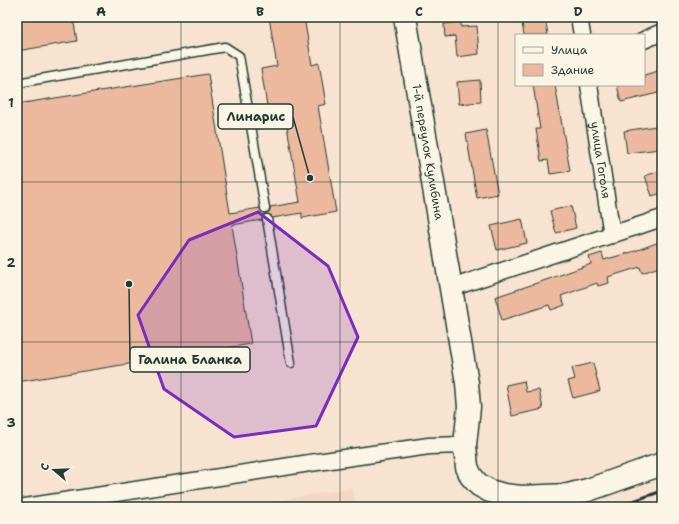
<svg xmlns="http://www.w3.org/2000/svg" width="679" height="524" font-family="'Shantell Sans',sans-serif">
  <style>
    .built { fill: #f4d6c1 }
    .building { fill: #ecb99e; stroke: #1f3d34 }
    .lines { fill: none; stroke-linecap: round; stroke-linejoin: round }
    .lane-casing { stroke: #1f3d34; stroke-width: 11 }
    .street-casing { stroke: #1f3d34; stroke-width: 19 }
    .secondary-casing { stroke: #1f3d34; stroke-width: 25 }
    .lane { stroke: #fcf5e5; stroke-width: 8 }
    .street { stroke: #fcf5e5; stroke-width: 16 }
    .secondary { stroke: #fcf5e5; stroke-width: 22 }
    .rail { stroke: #1f3d34; stroke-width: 3 }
    .marked { fill: #7b2cbf; fill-opacity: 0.2; stroke: #7b2cbf; stroke-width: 3; stroke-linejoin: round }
    .grid { fill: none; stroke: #1f3d34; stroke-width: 1; stroke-opacity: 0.55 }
    .labels { text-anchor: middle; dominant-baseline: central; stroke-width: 3.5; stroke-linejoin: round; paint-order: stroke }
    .street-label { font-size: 12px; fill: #1f3d34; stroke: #fcf5e5 }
    .leader { fill: none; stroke: #1f3d34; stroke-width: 1.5 }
    .callout-dot { fill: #1f3d34; stroke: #fcf5e5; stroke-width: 1.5 }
    .callout { fill: #fcf5e5; stroke: #1f3d34; stroke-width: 1.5 }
    .callout-label { font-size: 13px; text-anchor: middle; font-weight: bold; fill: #1f3d34 }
    .neatline { fill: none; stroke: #1f3d34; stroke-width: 1.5 }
    .grid-label { font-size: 13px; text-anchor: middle; font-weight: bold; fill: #1f3d34 }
  </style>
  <rect width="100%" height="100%" fill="#f7e3d0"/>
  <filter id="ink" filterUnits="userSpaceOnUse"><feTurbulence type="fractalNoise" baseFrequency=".025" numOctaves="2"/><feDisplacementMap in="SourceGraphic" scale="8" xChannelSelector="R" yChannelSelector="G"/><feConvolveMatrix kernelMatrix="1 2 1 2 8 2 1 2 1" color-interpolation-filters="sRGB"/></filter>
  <g filter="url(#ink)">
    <!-- built -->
    <polygon class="built" points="353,488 355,507 241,507"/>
    <!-- building -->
    <g class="building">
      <polygon points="17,17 73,17 77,41 17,51"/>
      <polygon points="269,17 304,17 312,65 319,63 326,104 318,106 336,212 302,218 302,213 272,218 271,215 266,214 263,215 262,220 232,225 251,344 17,382 17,104 208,74 230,213 260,208 261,212 266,213 269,212 270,210 270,207 300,202 284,109 268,112 261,69 277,66"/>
      <polygon points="521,17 545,17 548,35 524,35"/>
      <polygon points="461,22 461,27 477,26 479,54 457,57 455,36 445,37 444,24"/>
      <polygon points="662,70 662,92 621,102 617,85 644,85 644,75"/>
      <polygon points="480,80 481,102 459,104 457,82"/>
      <polygon points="533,85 555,85 570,171 550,174 548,160 541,161 536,129 540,129"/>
      <polygon points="656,126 660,149 627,153 624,131"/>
      <polygon points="486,130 498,194 477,198 466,134"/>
      <polygon points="662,170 662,193 652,196 645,176"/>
      <polygon points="571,206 576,228 556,233 550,211"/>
      <polygon points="522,219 527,243 497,250 491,226"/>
      <polygon points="662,241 662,266 642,273 640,267 608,277 609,283 598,286 597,283 561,296 565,305 551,310 549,305 502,320 495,297 546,280 591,264 589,257 602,253 604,260 635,251"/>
      <polygon points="593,363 600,391 573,398 568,381 575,379 572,368"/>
      <polygon points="524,381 526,392 539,390 543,409 512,416 506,385"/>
    </g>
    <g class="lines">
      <!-- lane casing -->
      <g class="lane-casing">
        <g id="lane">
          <polyline points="17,83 225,47 239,56 265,208"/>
          <polyline points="267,219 291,363"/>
        </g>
      </g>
      <!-- street casing -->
      <g class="street-casing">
        <g id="street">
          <polyline points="579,17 582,35"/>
          <polyline points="644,40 662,32"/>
          <path id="s1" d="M589,85L612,235"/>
          <polyline points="451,288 662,218"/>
          <polyline points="25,507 310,463 429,446 465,445"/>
        </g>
      </g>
      <!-- secondary casing -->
      <g class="secondary-casing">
        <g id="secondary">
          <path id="s2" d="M405,17L467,383L469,407L465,445L467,467L471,476L479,485L490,491L504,495L521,497L568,495L588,490L662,464"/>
        </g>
      </g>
      <!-- lane -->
      <use href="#lane" class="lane"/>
      <!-- street -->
      <use href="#street" class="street"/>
      <!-- secondary -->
      <use href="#secondary" class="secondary"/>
      <!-- rail -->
      <polyline class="rail" points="616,507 662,491"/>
    </g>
  </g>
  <!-- marked area -->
  <path class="marked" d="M258,212L328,266L358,337L316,426L234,437L164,389L138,315L189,240Z"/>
  <!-- grid -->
  <path class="grid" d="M181,17V507M340,17V507M498,17V507M17,182H662M17,342H662"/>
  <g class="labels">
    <!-- street labels -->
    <g class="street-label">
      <text stroke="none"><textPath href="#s2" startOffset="137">1-й переулок Кулибина</textPath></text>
      <text stroke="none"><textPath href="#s1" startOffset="76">улица Гоголя</textPath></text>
    </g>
  </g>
  <!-- callouts -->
  <path class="leader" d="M310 178L293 117M129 284L130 360"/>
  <g class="callout-dot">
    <circle cx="310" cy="178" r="4"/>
    <circle cx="129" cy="284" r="4"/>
  </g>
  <g class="callout">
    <rect x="218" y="104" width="75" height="25" rx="4"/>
    <rect x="130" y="347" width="120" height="25" rx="4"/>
  </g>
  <g class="callout-label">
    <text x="256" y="121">Линарис</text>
    <text x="190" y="364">Галина Бланка</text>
  </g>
  <!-- margin -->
  <rect width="679" height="524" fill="none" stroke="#fcf5e5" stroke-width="44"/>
  <!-- legend -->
  <rect x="515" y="34" width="130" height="52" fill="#fcf5e5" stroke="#a4ab9e"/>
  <rect x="523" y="47" width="20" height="6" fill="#fcf5e5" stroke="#a4ab9e"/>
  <text x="551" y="54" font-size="12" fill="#1f3d34">Улица</text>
  <rect x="523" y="64" width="20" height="12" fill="#ecb99e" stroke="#a4ab9e"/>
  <text x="551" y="74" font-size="12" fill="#1f3d34">Здание</text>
  <!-- north arrow -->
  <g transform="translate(54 470) rotate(289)" stroke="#fcf5e5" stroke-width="3" paint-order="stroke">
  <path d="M0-3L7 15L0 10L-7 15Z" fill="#1f3d34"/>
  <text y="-6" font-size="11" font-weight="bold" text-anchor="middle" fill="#1f3d34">С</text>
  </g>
  <rect x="22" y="22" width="635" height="480" class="neatline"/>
  <g class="grid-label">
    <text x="101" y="16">A</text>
    <text x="260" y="16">B</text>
    <text x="419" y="16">C</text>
    <text x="578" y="16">D</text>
    <text x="11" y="107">1</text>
    <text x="11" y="267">2</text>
    <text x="11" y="427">3</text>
  </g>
</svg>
